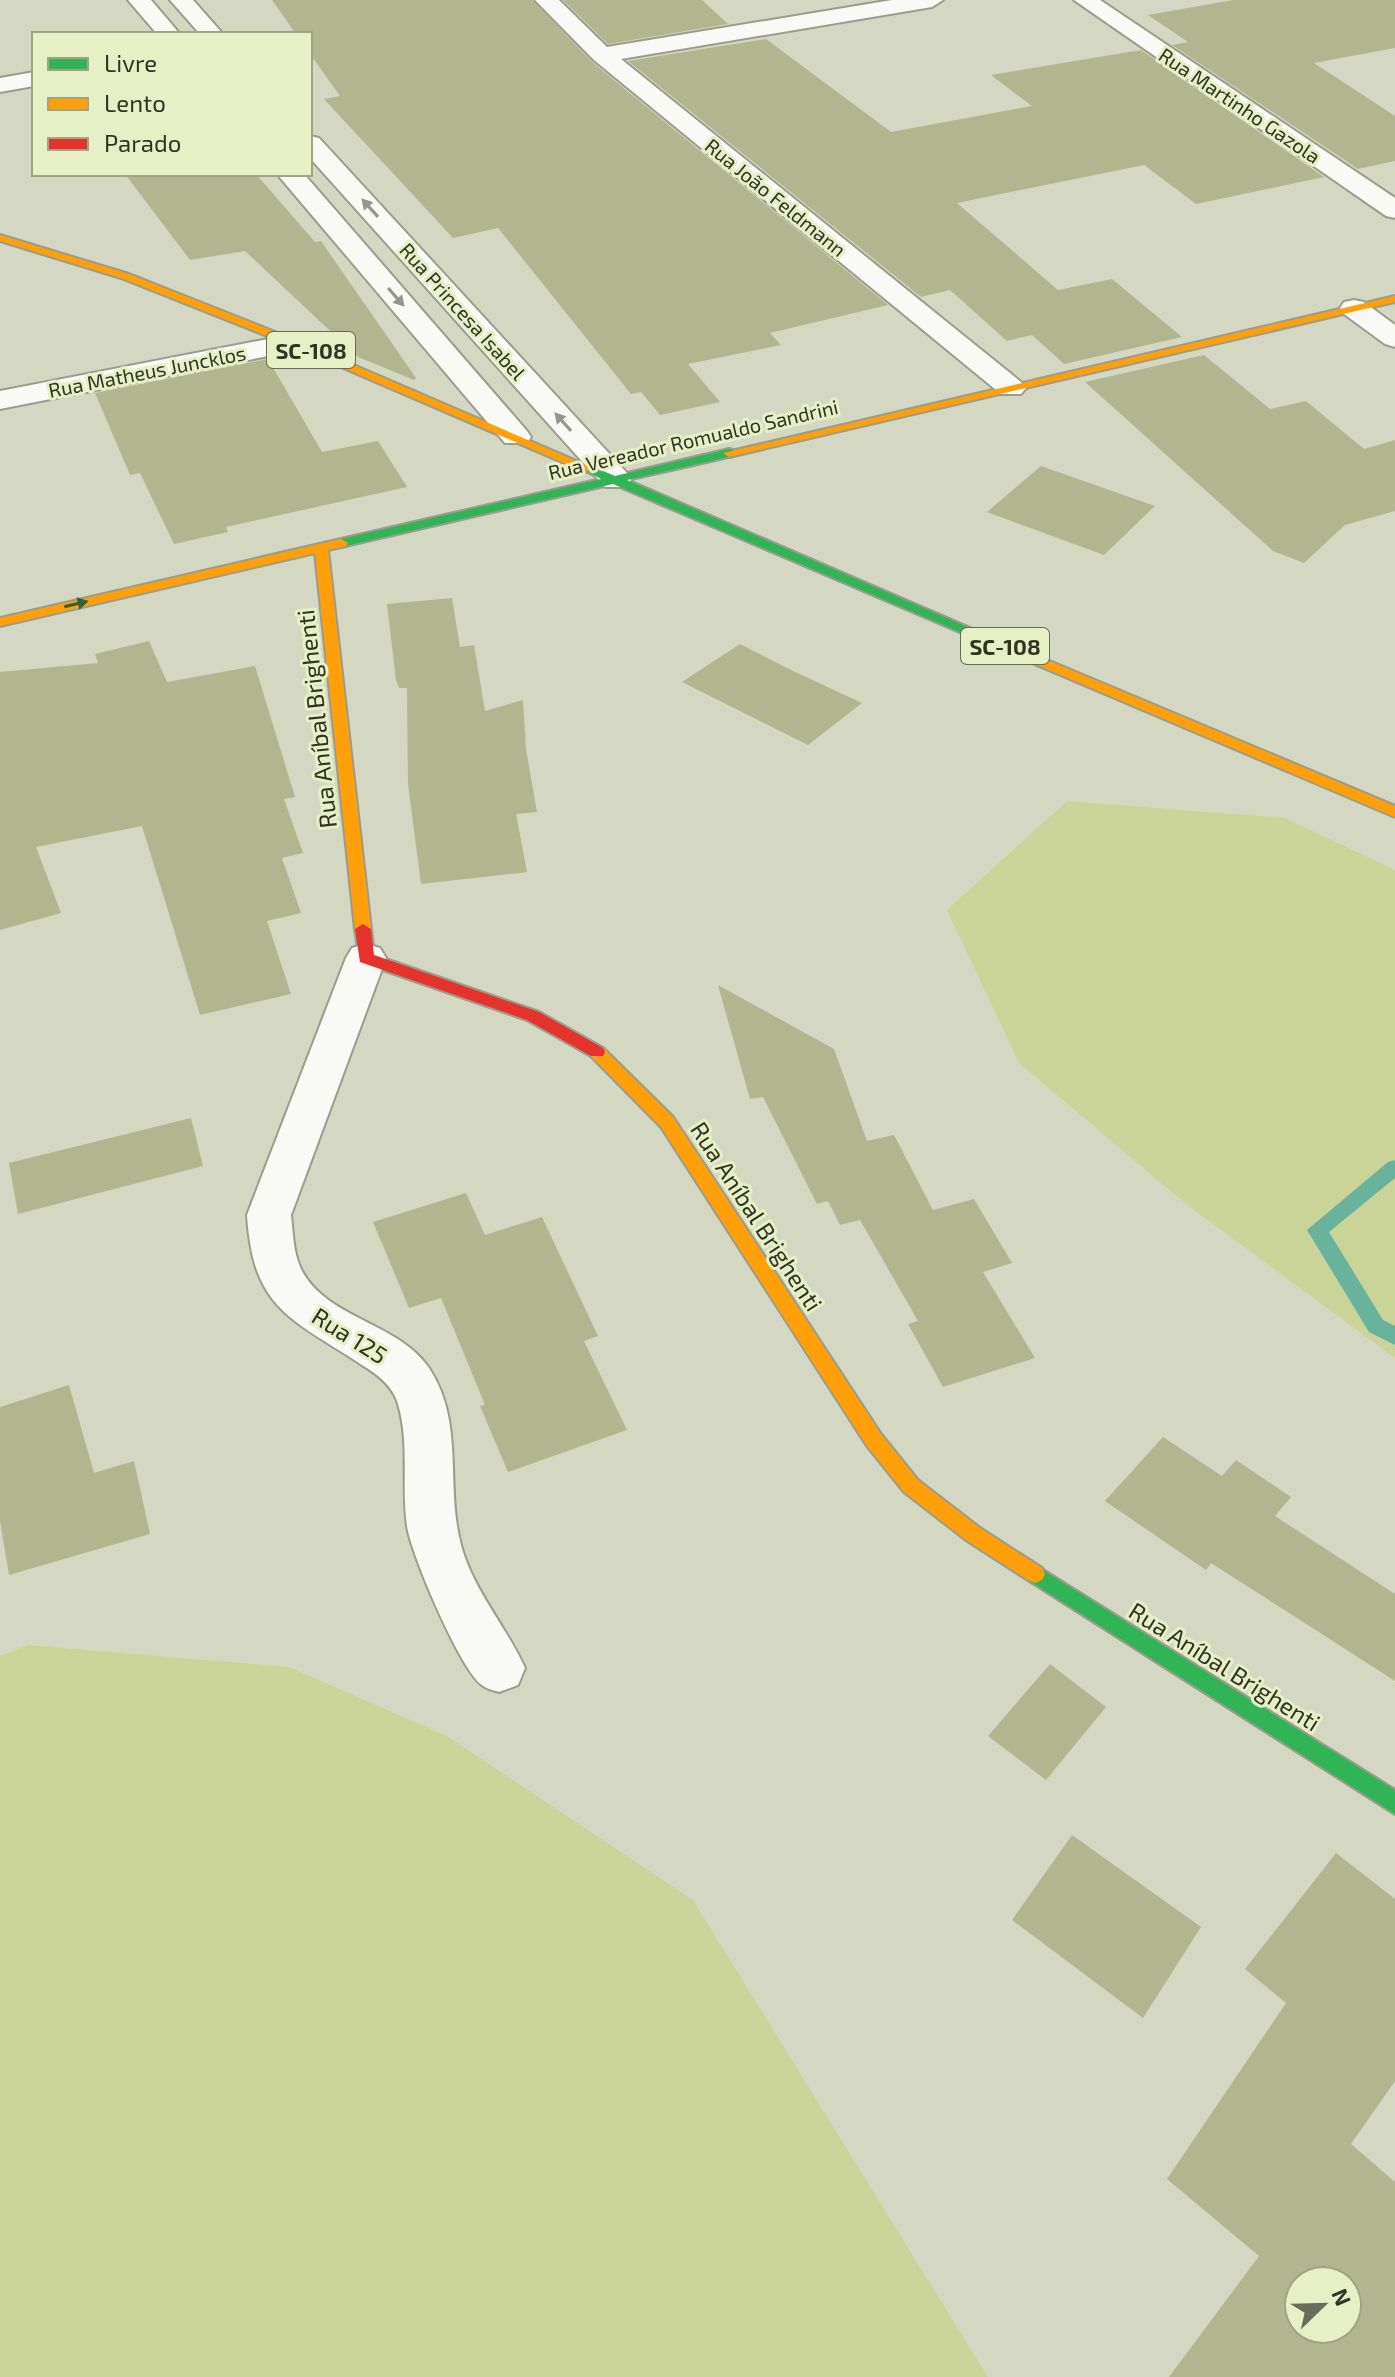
<svg xmlns="http://www.w3.org/2000/svg" width="1395" height="2377" font-family="'Exo 2',sans-serif">
  <style>
    .green { fill: #cbd498 }
    .lines { fill: none; stroke-linecap: round; stroke-linejoin: round }
    .stream { fill: #69b29c; fill-rule: evenodd }
    .building { fill: #b2b68f; fill-rule: evenodd }
    .street-casing { stroke: #9a9d8c; stroke-width: 4 }
    .fast-casing { stroke: #9a9d8c; stroke-width: 4 }
    .slow-casing { stroke: #9a9d8c; stroke-width: 4 }
    .jam-casing { stroke: #9a9d8c; stroke-width: 4 }
    .street { fill: #f9f9f6; fill-rule: evenodd }
    .fast { fill: #30b455; fill-rule: evenodd }
    .slow { fill: #ff9f0a; fill-rule: evenodd }
    .jam { fill: #e5322d; fill-rule: evenodd }
    .oneway { fill: #95968d }
    .oneway2 { fill: #316135 }
    .labels { text-anchor: middle; dominant-baseline: central; stroke-width: 6; stroke-linejoin: round; paint-order: stroke }
    .far-street-label { font-size: 20px; fill: #313424; stroke: #e7efc4 }
    .shield { fill: #e7efc4; stroke: #686c54; stroke-width: 2 }
    .shield-label { font-size: 22px; font-weight: bold; fill: #313424 }
    .street-label { font-size: 24px; fill: #313424; stroke: #e7efc4 }
  </style>
  <rect width="100%" height="100%" fill="#d4d8c2"/>
  <!-- green -->
  <g class="green">
    <polygon points="1067,801 1285,818 1395,870 1395,1358 1187,1205 1019,1063 947,910"/>
    <polygon points="28,1645 289,1667 447,1736 693,1900 988,2377 0,2377 0,1656"/>
  </g>
  <g class="lines">
    <!-- stream -->
    <polygon class="stream" points="1395,1160 1395,1178 1329,1232 1383,1320 1395,1326 1395,1345 1369,1332 1307,1230 1388,1162"/>
  </g>
  <!-- building -->
  <g class="building">
    <polygon points="272,0 532,0 592,62 888,305 770,333 781,345 688,364 720,402 660,415 641,392 631,394 498,228 453,238 324,99 340,96 310,54 310,34 296,34"/>
    <polygon points="563,0 702,0 728,24 608,44"/>
    <polygon points="1233,0 1395,0 1395,48 1314,63 1395,116 1395,161 1358,169 1172,45 1188,42 1148,15"/>
    <polygon points="766,39 891,132 1032,106 991,75 1141,50 1324,177 1196,204 1144,165 957,203 1058,290 1112,279 1182,337 1064,364 1032,335 1007,341 950,290 921,297 628,61"/>
    <polygon points="125,174 256,174 315,242 321,241 416,378 414,380 358,357 245,251 190,260"/>
    <polygon points="1204,355 1270,409 1306,401 1364,449 1395,440 1395,511 1345,525 1304,563 1273,551 1085,382"/>
    <polygon points="268,359 322,452 378,441 407,487 226,527 228,532 174,544 140,473 130,475 95,393"/>
    <polygon points="1041,466 1155,506 1104,555 987,512"/>
    <polygon points="452,598 460,647 474,645 485,711 523,700 526,749 537,812 516,814 527,872 421,884 408,784 407,688 399,688 396,680 387,604"/>
    <polygon points="149,641 167,682 255,666 295,797 284,799 303,853 282,858 301,913 267,921 291,994 200,1015 142,826 36,847 61,913 0,930 0,672 98,663 95,654"/>
    <polygon points="740,644 791,670 862,703 808,745 682,682"/>
    <polygon points="718,985 834,1049 867,1141 894,1135 933,1210 974,1199 1012,1263 983,1272 1035,1358 943,1387 908,1324 918,1321 860,1220 840,1225 828,1201 817,1204 763,1097 750,1099"/>
    <polygon points="191,1118 203,1166 18,1214 9,1163"/>
    <polygon points="466,1193 485,1235 542,1217 598,1336 584,1341 627,1430 508,1472 480,1406 485,1405 441,1298 409,1308 373,1222"/>
    <polygon points="69,1385 94,1473 134,1461 150,1534 9,1575 0,1521 0,1407"/>
    <polygon points="1163,1437 1222,1476 1236,1460 1291,1497 1275,1516 1395,1594 1395,1681 1211,1563 1206,1570 1105,1501"/>
    <polygon points="1050,1664 1106,1707 1046,1780 988,1736"/>
    <polygon points="1072,1835 1201,1927 1143,2018 1012,1920"/>
    <path d="M1336,1853L1395,1899V2081L1351,2144L1395,2182V2377H1169L1259,2256L1167,2179L1286,2003L1245,1969ZM1299,2281H1347V2329H1299Z"/>
  </g>
  <g class="lines">
    <!-- street casing -->
    <g class="street-casing">
      <g id="street">
        <polygon points="128,0 151,0 180,34 157,34"/>
        <polygon points="170,0 193,0 223,34 200,34"/>
        <polygon points="535,0 559,0 607,47 892,0 943,0 932,7 621,59 1021,382 1026,388 1021,394 1001,394 594,60"/>
        <polygon points="1074,0 1100,0 1395,198 1395,218 1386,216"/>
        <polygon points="34,72 34,86 0,92 0,78"/>
        <polygon points="310,136 319,138 627,473 631,480 627,487 605,487 310,158"/>
        <polygon points="277,174 304,174 527,431 531,437 527,443 505,443"/>
        <polygon points="1354,300 1364,302 1395,325 1395,347 1385,344 1344,314 1340,308 1344,302"/>
        <polygon points="294,334 304,337 308,343 304,349 0,409 0,391"/>
        <path d="M366,944L380,948L386,958L291,1215C293,1232 293,1252 301,1269C326,1319 398,1322 429,1368C465,1422 445,1485 461,1545C473,1590 506,1626 525,1668L518,1685L499,1692C494,1690 486,1689 482,1685C461,1671 411,1554 407,1526C401,1486 410,1444 398,1404C393,1386 377,1374 362,1365C291,1318 253,1310 247,1215L346,958L352,948Z"/>
      </g>
    </g>
    <!-- fast casing -->
    <g class="fast-casing">
      <g id="fast">
        <polygon points="729,449 733,450 733,456 627,480 1028,653 1021,657 1016,656 613,484 341,547 334,543 341,539 601,479 583,469 589,465 615,476"/>
        <polygon points="1035,1565 1395,1790 1395,1814 1028,1580 1025,1574 1028,1568"/>
      </g>
    </g>
    <!-- slow casing -->
    <g class="slow-casing">
      <g id="slow">
        <polygon points="0,235 129,274 298,341 595,469 585,472 290,345 121,278 0,241"/>
        <polygon points="1395,296 1395,302 729,457 723,453"/>
        <polygon points="341,539 348,543 346,546 328,550 371,929 363,934 355,929 315,553 0,626 0,618"/>
        <polygon points="1021,649 1395,806 1395,817 1016,656 1016,650"/>
        <polygon points="597,1046 603,1048 673,1117 881,1434 918,1480 980,1528 1042,1568 1045,1574 1042,1580 1035,1583 1028,1580 966,1540 904,1492 867,1446 661,1127 591,1056 589,1052 591,1048"/>
      </g>
    </g>
    <!-- jam casing -->
    <g class="jam-casing">
      <polygon id="jam" points="363,924 371,929 374,955 539,1012 603,1048 605,1052 603,1056 591,1056 527,1020 360,962 355,929"/>
    </g>
    <!-- street -->
    <use href="#street" class="street"/>
    <!-- fast -->
    <use href="#fast" class="fast"/>
    <!-- slow -->
    <use href="#slow" class="slow"/>
    <!-- jam -->
    <use href="#jam" class="jam"/>
  </g>
  <!-- one-way arrows -->
  <defs><path id="oneway-solid" d="M-6-.8H1V-3.2L6.5 0L1 3.2V.8H-6Z" transform="scale(2)"/></defs>
  <g class="oneway">
    <use href="#oneway-solid" transform="translate(370 208) rotate(-132)"/>
    <use href="#oneway-solid" transform="translate(396 297) rotate(49)"/>
    <use href="#oneway-solid" transform="translate(563 422) rotate(-132)"/>
  </g>
  <use class="oneway2" href="#oneway-solid" transform="translate(76 604) rotate(-13)"/>
  <g class="labels">
    <!-- far-street labels -->
    <g class="far-street-label">
      <text transform="translate(1240 105) rotate(34)">Rua Martinho Gazola</text>
      <text transform="translate(776 197) rotate(39)">Rua João Feldmann</text>
      <text transform="translate(463 311) rotate(48)">Rua Princesa Isabel</text>
      <text transform="translate(147 371) rotate(-11)">Rua Matheus Juncklos</text>
      <text transform="translate(693 439) rotate(-13)">Rua Vereador Romualdo Sandrini</text>
    </g>
    <!-- shield labels -->
    <g class="shield">
      <rect x="267" y="332" width="88" height="36" rx="6"/>
      <rect x="961" y="628" width="88" height="36" rx="6"/>
    </g>
    <g class="shield-label">
      <text x="311" y="350">SC-108</text>
      <text x="1005" y="646">SC-108</text>
    </g>
    <!-- street labels -->
    <g class="street-label">
      <text transform="translate(316 719) rotate(-96)">Rua Aníbal Brighenti</text>
      <text transform="translate(757 1216) rotate(57)">Rua Aníbal Brighenti</text>
      <text transform="translate(350 1335) rotate(32)">Rua 125</text>
      <text transform="translate(1225 1666) rotate(32)">Rua Aníbal Brighenti</text>
    </g>
  </g>
  <!-- legend -->
  <rect x="32" y="32" width="280" height="144" fill="#e7efc4" stroke="#9ea484" stroke-width="2"/>
  <rect x="48" y="58" width="40" height="12" fill="#30b455" stroke="#9ea484" stroke-width="2"/>
  <text x="104" y="72" font-size="24" fill="#313424">Livre</text>
  <rect x="48" y="98" width="40" height="12" fill="#ff9f0a" stroke="#9ea484" stroke-width="2"/>
  <text x="104" y="112" font-size="24" fill="#313424">Lento</text>
  <rect x="48" y="138" width="40" height="12" fill="#e5322d" stroke="#9ea484" stroke-width="2"/>
  <text x="104" y="152" font-size="24" fill="#313424">Parado</text>
  <!-- north arrow -->
  <g transform="translate(1323 2305) rotate(67)"><circle r="38" fill="#e7efc4" stroke="#9ea484" stroke-width="2"/>
  <path d="M0-6L14 30L0 20L-14 30Z" fill="#6a6d5b"/>
  <text y="-12" font-size="22" font-weight="bold" text-anchor="middle" fill="#313424">N</text>
  </g>
</svg>
